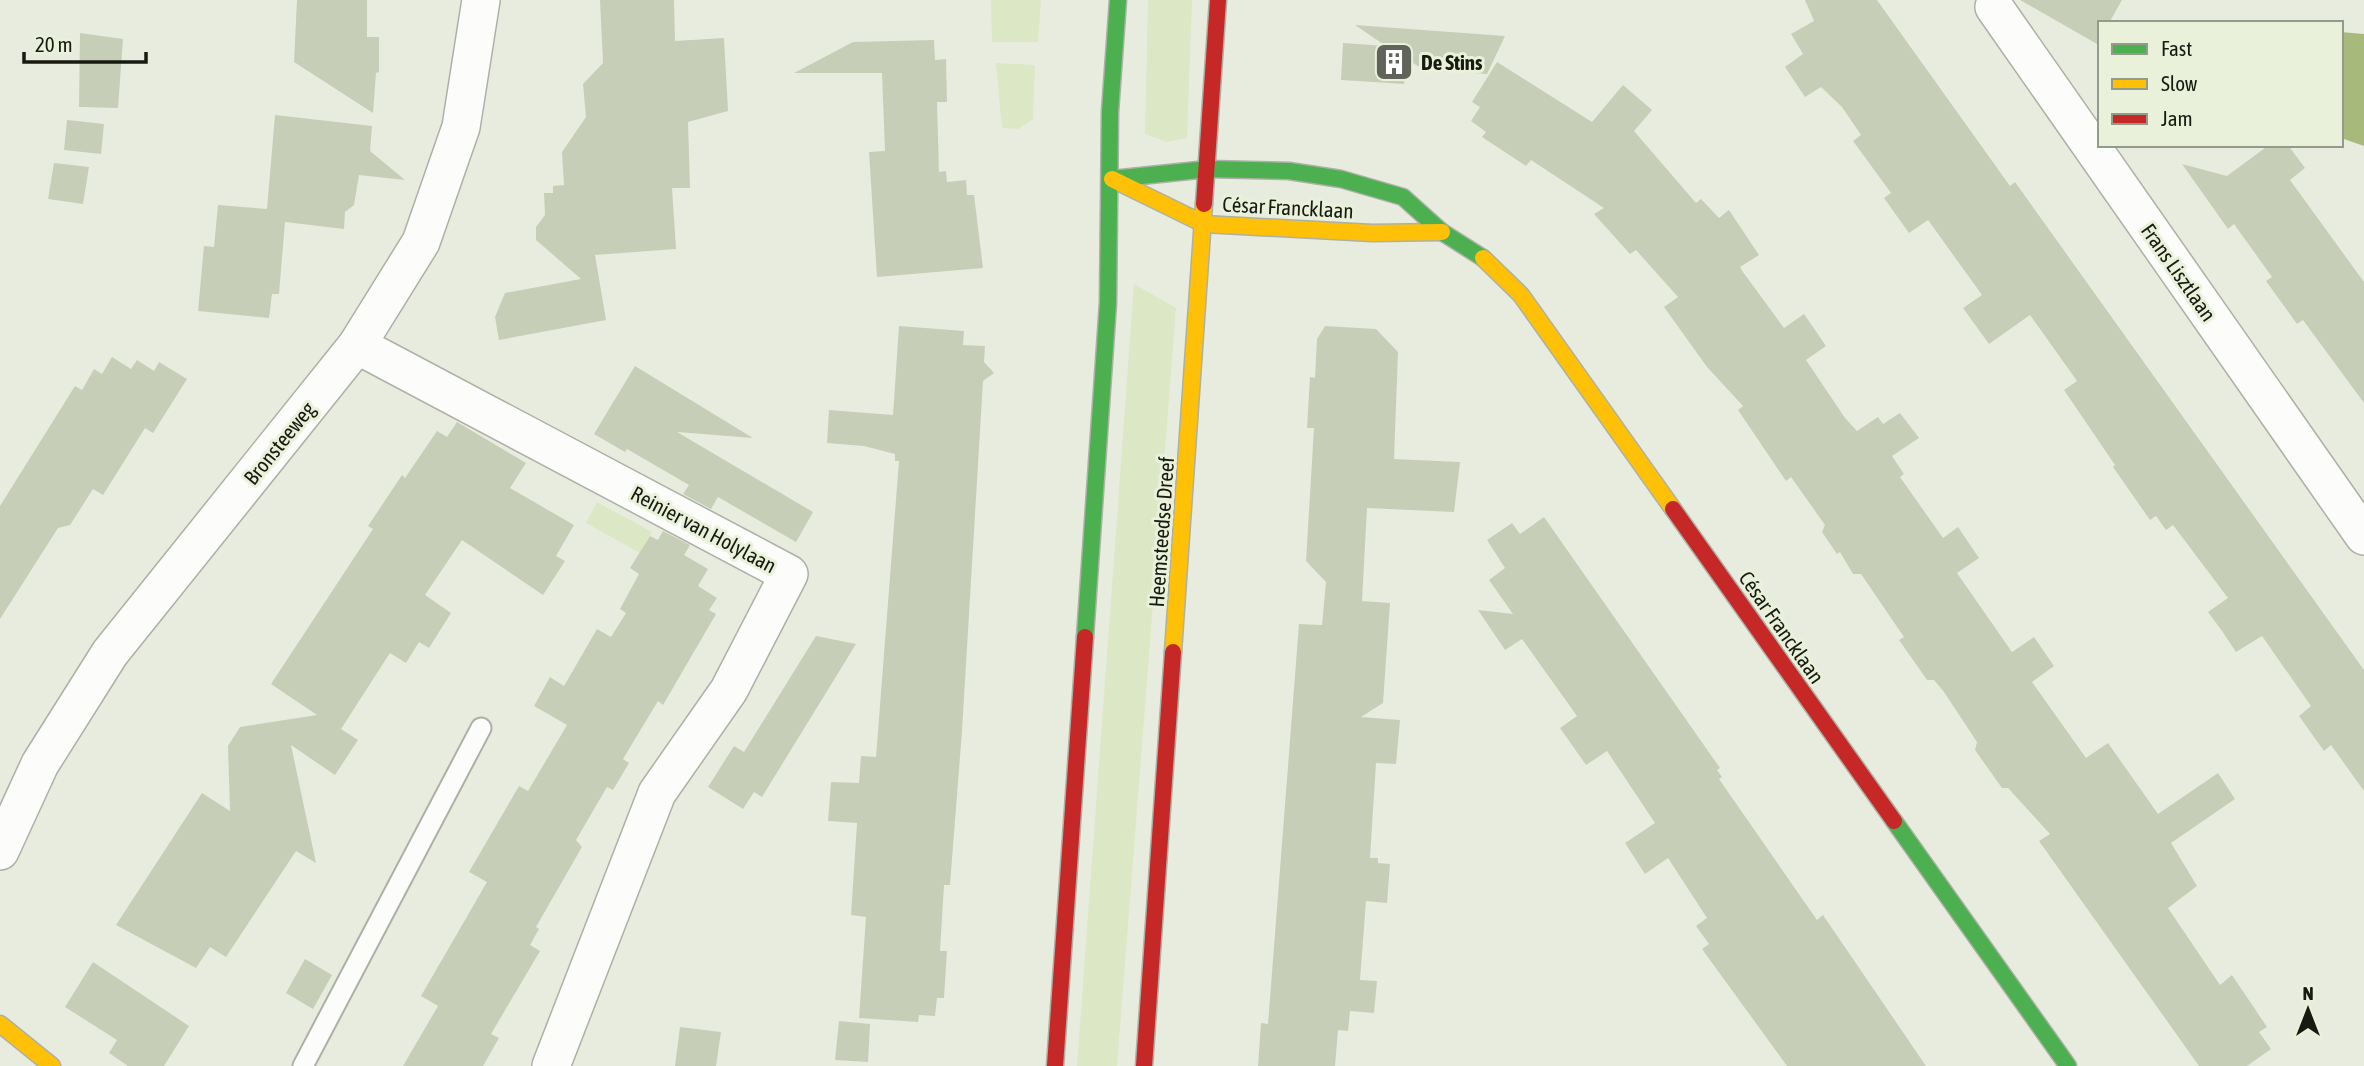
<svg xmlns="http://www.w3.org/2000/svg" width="2364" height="1066" font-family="'Asap Condensed',sans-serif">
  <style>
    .green { fill: #dbe7c5 }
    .water { fill: #a8ba7b }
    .building { fill: #c7ceb7 }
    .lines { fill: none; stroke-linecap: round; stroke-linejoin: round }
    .lane-casing { stroke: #adb0a6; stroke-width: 23 }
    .street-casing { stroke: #adb0a6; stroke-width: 40 }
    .fast-casing { stroke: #adb0a6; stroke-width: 19 }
    .slow-casing { stroke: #adb0a6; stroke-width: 19 }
    .jam-casing { stroke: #adb0a6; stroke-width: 19 }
    .lane { stroke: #fcfcfa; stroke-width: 19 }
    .street { stroke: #fcfcfa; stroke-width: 37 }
    .fast { stroke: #4caf50; stroke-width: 16 }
    .slow { stroke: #ffc107; stroke-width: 16 }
    .jam { stroke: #c62828; stroke-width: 16 }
    .labels { text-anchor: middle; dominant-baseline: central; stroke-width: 6; stroke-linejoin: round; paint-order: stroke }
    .poi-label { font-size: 21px; font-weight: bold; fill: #181a12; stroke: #e9f1da; text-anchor: start }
    .street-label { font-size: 21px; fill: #181a12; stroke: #e9f1da }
  </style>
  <rect width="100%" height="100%" fill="#e8ecdf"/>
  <!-- green -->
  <g class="green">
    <polygon points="991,0 1041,0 1038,42 992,42"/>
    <polygon points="1148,0 1192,0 1187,138 1167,142 1145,134"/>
    <polygon points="996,63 1035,65 1033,119 1018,129 1002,128"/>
    <polygon points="1134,284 1176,308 1117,1066 1077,1066"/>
    <polygon points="597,502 652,532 640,553 586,523"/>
  </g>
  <!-- water -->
  <polygon class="water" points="2341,32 2364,34 2364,146 2341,138"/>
  <!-- building -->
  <g class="building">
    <polygon points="297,0 367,0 367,37 379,37 379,72 376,73 373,113 294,62"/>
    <polygon points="600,0 674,0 675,41 724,38 728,111 688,122 690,188 672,188 676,249 595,255 606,320 499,340 495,317 505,293 581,279 536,240 536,227 545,215 544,193 553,193 553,186 564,185 562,152 586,117 583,84 603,63"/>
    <polygon points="1805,0 1877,0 2010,186 2015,182 2364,670 2364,791 2331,745 2324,751 2299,716 2311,706 2262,636 2236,652 2222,631 2208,612 2228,598 2173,525 2166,530 2156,516 2150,520 2113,467 2115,465 2064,390 2077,381 2030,315 1989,344 1963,308 1982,295 1928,220 1909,233 1884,198 1891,193 1853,141 1861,135 1842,107 1821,87 1805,97 1785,67 1803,54 1791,34 1814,21"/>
    <polygon points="2020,0 2122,0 2109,23 2100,23 2097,44"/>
    <polygon points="1355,25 1505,36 1487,74 1423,69 1406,59 1404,84 1341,80 1343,43 1386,46"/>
    <polygon points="80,33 123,39 118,108 79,107"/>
    <polygon points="934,40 935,60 946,59 947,102 937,102 939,172 946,171 947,182 966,180 967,195 974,195 983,268 877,277 869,152 885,151 882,73 794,73 853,42"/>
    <polygon points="1497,62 1592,122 1623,85 1652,110 1634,131 1696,203 1701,199 1719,218 1729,210 1759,255 1740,267 1743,272 1784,328 1804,314 1826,346 1806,360 1845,418 1857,431 1878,417 1883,424 1900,413 1919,438 1892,456 1904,474 1900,477 1943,538 1958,527 1979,558 1957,573 2012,652 2034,637 2054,666 2032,682 2086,758 2108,743 2158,814 2218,773 2235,799 2171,843 2197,886 2168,908 2220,985 2232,975 2267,1027 2259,1032 2271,1049 2247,1066 2199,1066 2039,841 2050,834 2008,788 2002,788 1975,750 1977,742 1944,692 1934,680 1927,680 1899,640 1904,637 1861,574 1853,574 1840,552 1837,554 1822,532 1825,525 1791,477 1786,481 1738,410 1743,406 1707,367 1664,307 1678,297 1636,250 1630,254 1594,214 1604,208 1531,160 1526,166 1482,137 1486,132 1471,121 1480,107 1472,102"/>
    <polygon points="275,115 372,126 370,151 405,180 359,175 354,205 345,212 344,229 285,222 279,294 272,294 269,318 198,311 204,246 214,247 218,205 267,209"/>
    <polygon points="67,120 104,124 101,154 64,150"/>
    <polygon points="2269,145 2288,145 2305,168 2290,180 2364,282 2364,403 2303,320 2297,324 2266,281 2272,277 2234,224 2228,229 2182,164 2227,176"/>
    <polygon points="54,163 89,167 83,204 48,199"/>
    <polygon points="899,326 964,331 963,345 985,346 984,362 994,373 983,381 962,731 950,885 944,885 940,951 947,951 944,998 937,998 935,1016 919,1015 918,1022 859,1018 866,917 851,915 857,823 828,821 831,782 859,783 861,756 876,757 899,461 895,461 895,454 864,446 827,443 829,410 893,415"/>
    <polygon points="1325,326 1376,329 1398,352 1394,459 1460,462 1454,512 1367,508 1362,601 1390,603 1383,703 1361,717 1400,720 1396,764 1376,763 1370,858 1378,858 1378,863 1390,864 1387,903 1366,901 1360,980 1377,981 1374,1013 1350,1011 1348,1031 1338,1030 1335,1066 1258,1066 1261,1023 1268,1024 1299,624 1322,625 1326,582 1306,561 1314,428 1307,428 1310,377 1315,378 1317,339"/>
    <polygon points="112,357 131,369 137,360 154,371 159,362 187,379 153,433 145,428 103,495 93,489 70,525 58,528 0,619 0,506 75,386 82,390 94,369 102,374"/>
    <polygon points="635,366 753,438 677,432 813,512 796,542 718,497 711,509 683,494 689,485 627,449 625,452 594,434"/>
    <polygon points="457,422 526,463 510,488 574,525 556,556 565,561 543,595 462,540 425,595 451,613 429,648 419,642 406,663 390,653 341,729 358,740 335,775 291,745 316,863 296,851 226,957 210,947 196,968 116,925 202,793 230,811 228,746 240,727 317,715 271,684 373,529 368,526 402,475 405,478 437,431 447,437"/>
    <polygon points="1544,517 1720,768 1717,770 1722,777 1719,779 1817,920 1823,915 1926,1066 1787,1066 1702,949 1709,944 1696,926 1707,918 1668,858 1645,874 1625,843 1655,823 1607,751 1586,765 1560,728 1577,716 1522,639 1505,650 1478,610 1513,614 1489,580 1505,568 1487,540 1512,523 1520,534"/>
    <polygon points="663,531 690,545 684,555 708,569 698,586 717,598 709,610 716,614 663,705 658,701 623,759 629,763 613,790 607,787 576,840 582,847 536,927 539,929 530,945 540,951 491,1034 499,1038 483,1066 403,1066 438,1006 421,996 487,882 469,872 519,786 528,791 567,725 534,706 550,677 564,686 597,629 611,637 626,613 620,609 639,574 630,568 650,536 658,540"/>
    <polygon points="816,636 856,644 762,797 754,792 743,809 708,787 734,746 744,752"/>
    <polygon points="305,959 332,975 313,1009 286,993"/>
    <polygon points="93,962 189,1026 164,1066 128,1066 109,1053 117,1040 65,1007"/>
    <polygon points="839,1021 870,1024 868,1062 835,1060"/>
    <polygon points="680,1027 721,1032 716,1066 675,1066"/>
  </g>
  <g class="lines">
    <!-- lane casing -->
    <g class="lane-casing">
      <polyline id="lane" points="303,1066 481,728"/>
    </g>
    <!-- street casing -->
    <g class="street-casing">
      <g id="street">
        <polyline points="1994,7 2364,536"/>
        <polyline points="357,345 789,574 729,690 657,793 551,1066"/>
        <polyline points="0,851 40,764 110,653 357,345 421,242 461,127 481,0"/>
      </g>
    </g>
    <!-- fast casing -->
    <g class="fast-casing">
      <g id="fast">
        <polyline points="1112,179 1208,169 1289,171 1341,179 1403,197 1442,232 1483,258"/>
        <polyline points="1085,637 1108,303 1110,112 1118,0"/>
        <polyline points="1894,821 2068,1066"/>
      </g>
    </g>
    <!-- slow casing -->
    <g class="slow-casing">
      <g id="slow">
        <polyline points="1112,179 1204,224 1372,233 1442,232"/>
        <polyline points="1483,258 1521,295 1673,509"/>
        <polyline points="1173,652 1204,204"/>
        <polyline points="0,1024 52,1066"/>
      </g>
    </g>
    <!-- jam casing -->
    <g class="jam-casing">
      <g id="jam">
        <polyline points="1204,204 1218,0"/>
        <polyline points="1673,509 1894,821"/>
        <polyline points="1055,1066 1085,637"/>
        <polyline points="1144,1066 1173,652"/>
      </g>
    </g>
    <!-- lane -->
    <use href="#lane" class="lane"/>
    <!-- street -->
    <use href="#street" class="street"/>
    <!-- fast -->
    <use href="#fast" class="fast"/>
    <!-- slow -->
    <use href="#slow" class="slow"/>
    <!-- jam -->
    <use href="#jam" class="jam"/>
  </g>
  <!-- icons -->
  <defs>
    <g id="building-square" transform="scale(2.0125)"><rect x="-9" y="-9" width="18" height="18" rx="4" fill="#61645a" stroke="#e9f1da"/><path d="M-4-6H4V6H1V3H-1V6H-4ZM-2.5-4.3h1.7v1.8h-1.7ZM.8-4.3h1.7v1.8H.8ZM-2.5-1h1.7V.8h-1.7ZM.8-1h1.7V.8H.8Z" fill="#fff"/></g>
  </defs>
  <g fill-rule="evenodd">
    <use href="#building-square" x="1394" y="62"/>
  </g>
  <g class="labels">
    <!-- poi labels -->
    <g class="poi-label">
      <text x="1421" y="62">De Stins</text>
    </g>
    <!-- street labels -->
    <g class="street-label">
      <text transform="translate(1288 207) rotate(3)">César Francklaan</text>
      <text transform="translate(2179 272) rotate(55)">Frans Lisztlaan</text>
      <text transform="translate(279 443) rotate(-51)">Bronsteeweg</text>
      <text transform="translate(704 529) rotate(28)">Reinier van Holylaan</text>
      <text transform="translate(1161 532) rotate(-86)">Heemsteedse Dreef</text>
      <text transform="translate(1782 627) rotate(55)">César Francklaan</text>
    </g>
  </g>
  <!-- legend -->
  <rect x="2098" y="21" width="245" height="126" fill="#e9f1da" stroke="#959b8a" stroke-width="2"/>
  <rect x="2112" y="44" width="35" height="10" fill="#4caf50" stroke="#959b8a" stroke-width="2"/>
  <text x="2161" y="56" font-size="21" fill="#181a12">Fast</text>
  <rect x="2112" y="79" width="35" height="10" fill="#ffc107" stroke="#959b8a" stroke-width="2"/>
  <text x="2161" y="91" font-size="21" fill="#181a12">Slow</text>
  <rect x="2112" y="114" width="35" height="10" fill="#c62828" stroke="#959b8a" stroke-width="2"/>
  <text x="2161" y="126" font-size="21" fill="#181a12">Jam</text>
  <!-- north arrow -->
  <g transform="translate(2308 1010)" stroke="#e9f1da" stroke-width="5" paint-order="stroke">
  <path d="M0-5L12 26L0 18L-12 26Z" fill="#181a12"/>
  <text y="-10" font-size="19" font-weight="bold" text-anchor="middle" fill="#181a12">N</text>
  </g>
  <!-- scale -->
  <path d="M24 52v10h122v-10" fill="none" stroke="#181a12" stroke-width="3.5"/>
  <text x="35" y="52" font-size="21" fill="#181a12" stroke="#e9f1da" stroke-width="5" paint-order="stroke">20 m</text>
</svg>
